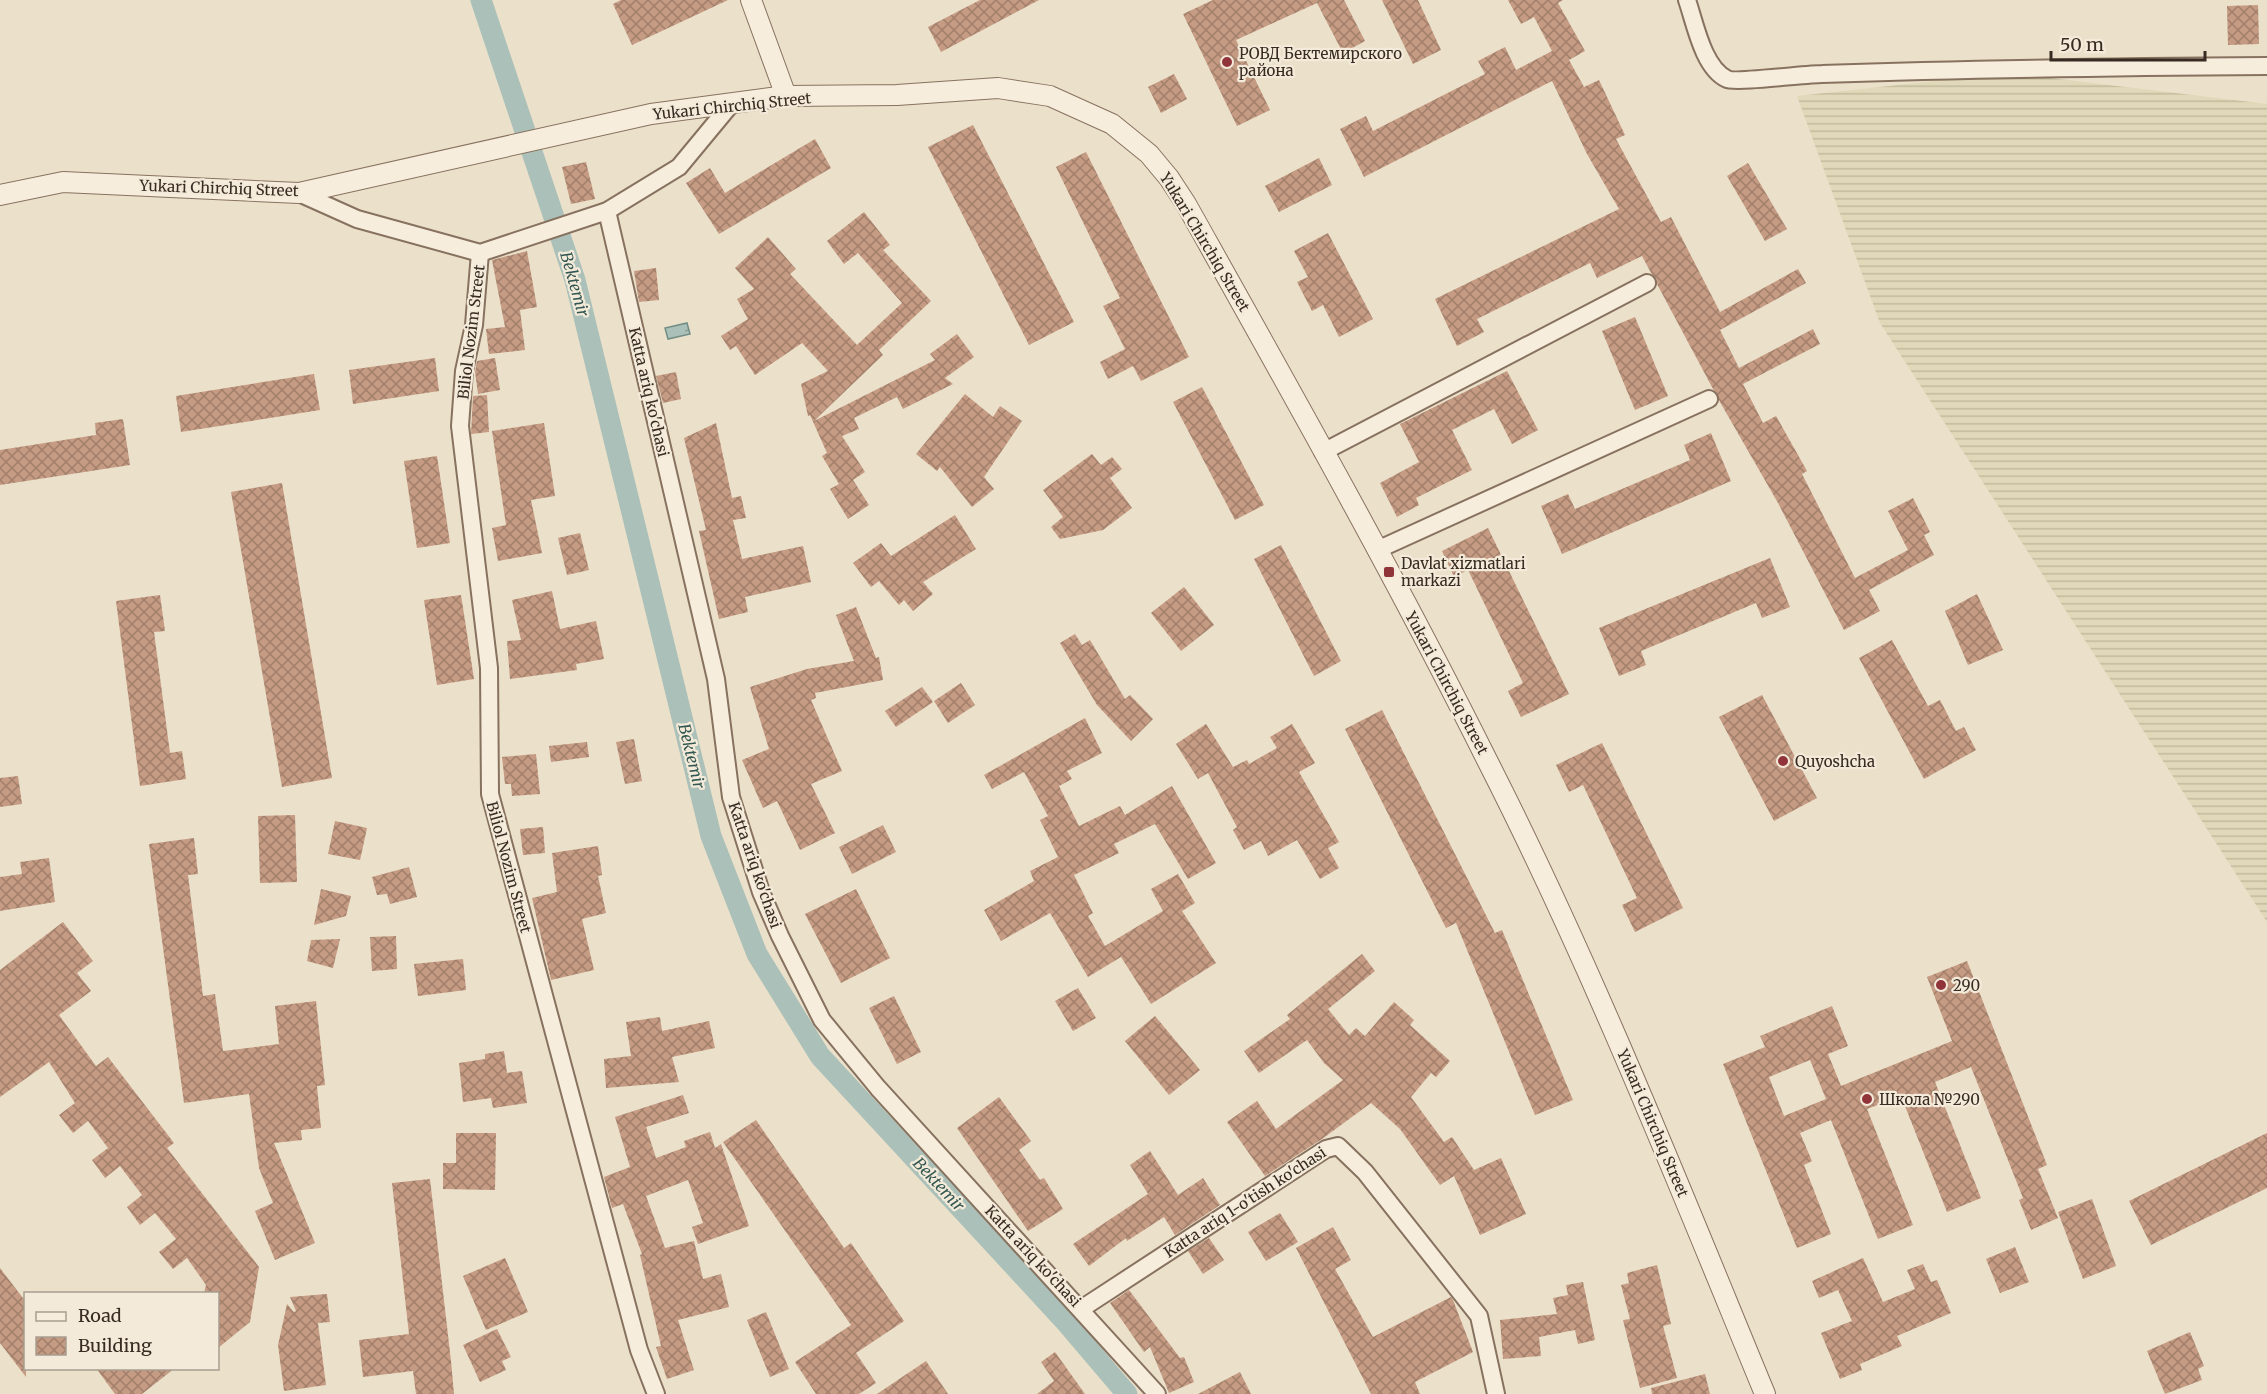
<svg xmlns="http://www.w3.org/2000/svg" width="2267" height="1394" font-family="Merriweather,serif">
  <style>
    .farmland { fill: url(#farmland-rules) }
    .water { fill: url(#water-ripples); stroke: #718e85; stroke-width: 1.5 }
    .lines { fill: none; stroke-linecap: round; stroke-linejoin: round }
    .canal { stroke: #aac0b8; stroke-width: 21 }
    .building { fill: url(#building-cross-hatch); fill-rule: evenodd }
    .minor-casing { stroke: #87725f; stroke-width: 20 }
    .tertiary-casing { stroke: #87725f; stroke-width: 22 }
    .minor { stroke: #f7eddd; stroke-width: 16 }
    .tertiary { stroke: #f7eddd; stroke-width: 20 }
    .poi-dot { fill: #91343a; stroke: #f3ead9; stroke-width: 2 }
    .labels { text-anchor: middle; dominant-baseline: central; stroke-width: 4.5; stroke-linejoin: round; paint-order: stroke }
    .poi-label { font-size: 15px; fill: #382b22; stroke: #f3ead9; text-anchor: start }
    .street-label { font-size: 15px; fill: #382b22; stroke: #f3ead9 }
    .water-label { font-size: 16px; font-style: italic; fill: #325752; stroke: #f3ead9 }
  </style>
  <defs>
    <pattern id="farmland-rules" width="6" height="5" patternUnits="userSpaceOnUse" patternTransform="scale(1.5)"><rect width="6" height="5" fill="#e0d8b8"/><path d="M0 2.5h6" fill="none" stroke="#c1ba9e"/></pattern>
    <pattern id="water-ripples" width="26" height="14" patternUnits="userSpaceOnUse" patternTransform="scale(1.5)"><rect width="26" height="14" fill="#aac0b8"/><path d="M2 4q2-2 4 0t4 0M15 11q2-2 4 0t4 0" fill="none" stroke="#8b9c95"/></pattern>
    <pattern id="building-cross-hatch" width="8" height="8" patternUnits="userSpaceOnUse" patternTransform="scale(1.5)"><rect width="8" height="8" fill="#c69b83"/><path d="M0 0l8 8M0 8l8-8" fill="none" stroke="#a27f6b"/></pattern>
  </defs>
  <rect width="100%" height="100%" fill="#ebe0ca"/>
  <!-- farmland -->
  <polygon class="farmland" points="2008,73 2267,104 2267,922 1880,323 1797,96"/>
  <!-- water -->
  <polygon class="water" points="687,323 690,334 668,339 665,328"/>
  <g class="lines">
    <!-- canal -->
    <polyline class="canal" points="481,0 575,280 711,836 757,954 820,1056 1064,1320 1127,1394"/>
  </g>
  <!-- building -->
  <g class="building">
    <polygon points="621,0 728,0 632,45 613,4"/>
    <polygon points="980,0 1039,0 941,52 928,27"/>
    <polygon points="1213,0 1344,0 1365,41 1343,53 1317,3 1236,40 1270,110 1237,126 1183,14"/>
    <polygon points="1382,0 1418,0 1441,50 1413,64"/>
    <polygon points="1508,0 1563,0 1558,3 1585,51 1569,60 1584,87 1599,80 1625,135 1616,139 1661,222 1671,217 1720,312 1798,269 1806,283 1720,330 1739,368 1813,329 1820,344 1743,384 1763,423 1776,416 1807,471 1802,474 1855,578 1908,550 1888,511 1913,498 1930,532 1924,535 1934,555 1869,590 1880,611 1844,630 1778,503 1720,402 1642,256 1597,278 1590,263 1477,319 1484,332 1457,346 1435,299 1619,209 1587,154 1552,81 1364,177 1340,129 1366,116 1373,131 1485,74 1478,61 1505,47 1516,70 1552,51 1534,17 1521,24"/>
    <polygon points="2258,5 2259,44 2228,45 2227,6"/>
    <polygon points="1174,74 1187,99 1161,113 1148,87"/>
    <polygon points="973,125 1074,322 1029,345 928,147"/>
    <polygon points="815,139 831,168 719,234 686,183 710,168 725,193"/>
    <polygon points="1086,152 1189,357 1141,381 1133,366 1108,379 1100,362 1125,349 1103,306 1120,298 1056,167"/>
    <polygon points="1319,158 1332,185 1279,212 1265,186"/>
    <polygon points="586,162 595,199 571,204 562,167"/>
    <polygon points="1748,163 1787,229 1765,241 1727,176"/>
    <polygon points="864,212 890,245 883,250 931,301 879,350 883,355 814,421 935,360 930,354 957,334 974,357 945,378 953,384 903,409 897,397 854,418 859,429 842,436 865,472 853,480 869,505 848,519 830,489 839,484 822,456 827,453 810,415 808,416 801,384 828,371 802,343 755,375 736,346 730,350 721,336 748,319 737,299 754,289 735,268 768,237 796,269 790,274 857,345 902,303 858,253 844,264 827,241"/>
    <polygon points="1328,233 1373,319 1339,337 1323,305 1312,311 1297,282 1308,277 1294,251"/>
    <polygon points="527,251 537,307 520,310 525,350 489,354 486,329 505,327 492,260"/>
    <polygon points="656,268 659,300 639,302 634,271"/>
    <polygon points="1635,317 1668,396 1635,410 1602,331"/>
    <polygon points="435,358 439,391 353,404 349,370"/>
    <polygon points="495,358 500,390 478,394 475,372 477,361"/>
    <polygon points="1507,371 1538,430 1512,444 1494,409 1452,430 1472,470 1416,498 1419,505 1397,517 1380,483 1419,462 1400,424"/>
    <polygon points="676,372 681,399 663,403 656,376"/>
    <polygon points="314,374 320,410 181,432 176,396"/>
    <polygon points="1202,387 1264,505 1235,520 1173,402"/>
    <polygon points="965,394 993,417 1000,406 1022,421 984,477 994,489 972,507 940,467 937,471 916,454"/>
    <polygon points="487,395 489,432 471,434 473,396"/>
    <polygon points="123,419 130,465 0,485 0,450 96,435 95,423"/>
    <polygon points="544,423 555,496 531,500 542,553 498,561 492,528 506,525 492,431"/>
    <polygon points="716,423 732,498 741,496 746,518 733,520 742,559 803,546 811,582 745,597 748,612 719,619 699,531 706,530 684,438"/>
    <polygon points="1711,433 1731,481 1562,554 1541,506 1568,494 1575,509 1690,460 1684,445"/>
    <polygon points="1092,454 1101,465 1112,457 1122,469 1110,478 1132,508 1103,530 1060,539 1051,527 1063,517 1043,490"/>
    <polygon points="437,456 450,543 417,548 404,461"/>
    <polygon points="282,483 332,778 282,787 231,492"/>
    <polygon points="955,515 976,549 923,582 933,594 913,611 904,600 899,605 879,581 871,587 853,563 881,543 891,556"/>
    <polygon points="1488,528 1569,694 1521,717 1508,691 1523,683 1468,570 1454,577 1442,551"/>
    <polygon points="580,533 589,570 567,575 558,538"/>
    <polygon points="1281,545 1341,661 1314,676 1254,559"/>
    <polygon points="1770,558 1790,607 1762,618 1756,603 1641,651 1646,665 1619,676 1599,628"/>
    <polygon points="1184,587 1214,625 1181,651 1151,613"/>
    <polygon points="552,591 560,629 596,621 604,659 576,664 577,670 510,679 507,641 521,640 512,600"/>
    <polygon points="1977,594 2003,650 1968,665 1945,611"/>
    <polygon points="160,595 165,631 154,632 170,753 182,751 186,779 140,786 116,601"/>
    <polygon points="461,595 474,679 437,685 424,600"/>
    <polygon points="856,607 876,658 879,657 883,680 815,693 816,698 811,700 842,771 811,784 835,833 800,850 777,801 763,808 742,760 769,749 750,687 807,669 854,661 836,615"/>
    <polygon points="1075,634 1082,645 1090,640 1125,699 1130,695 1153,719 1131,741 1097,705 1060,643"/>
    <polygon points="1892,640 1928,706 1940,700 1956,731 1964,727 1976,750 1924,779 1859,658"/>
    <polygon points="961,683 975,705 948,723 934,701"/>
    <polygon points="922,687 933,702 896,727 885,711"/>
    <polygon points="1762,695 1817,798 1774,821 1719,717"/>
    <polygon points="1382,710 1495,933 1502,930 1573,1100 1535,1115 1456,923 1446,928 1345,729"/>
    <polygon points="1085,718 1102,753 1067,771 1072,779 1059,786 1079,826 1120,806 1125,815 1172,786 1216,863 1188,879 1155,824 1114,844 1119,853 1074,875 1093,913 1088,916 1105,946 1163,911 1151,889 1178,874 1195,903 1182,911 1216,963 1151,1004 1121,957 1088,977 1050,913 1001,941 984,910 1034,881 1030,871 1058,857 1040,820 1048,816 1024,772 992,789 984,775"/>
    <polygon points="1206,724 1233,767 1247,760 1249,764 1277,748 1270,737 1292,724 1315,763 1299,772 1339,842 1328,848 1339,868 1320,879 1297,840 1268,856 1261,841 1244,850 1233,830 1237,827 1208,773 1198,779 1176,744"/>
    <polygon points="634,739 642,781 625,784 616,742"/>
    <polygon points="587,742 589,757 551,762 549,746"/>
    <polygon points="1602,743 1683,908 1635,932 1622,905 1637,898 1583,785 1569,792 1556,765"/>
    <polygon points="536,754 540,794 512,796 511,784 505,784 502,757"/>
    <polygon points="18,776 22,804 0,807 0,778"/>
    <polygon points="295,815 297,882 260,883 258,816"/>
    <polygon points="335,821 367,828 360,860 328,854"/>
    <polygon points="883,825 896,852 852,874 839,847"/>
    <polygon points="543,827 545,853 523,855 520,829"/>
    <polygon points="194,838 198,874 188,875 203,996 215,994 223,1051 279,1044 275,1006 316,1001 325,1085 317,1086 321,1128 301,1130 302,1140 274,1143 315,1243 275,1260 255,1211 273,1203 259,1168 249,1094 184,1103 149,844"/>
    <polygon points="598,846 602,875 598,876 606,913 582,919 594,970 551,980 532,898 557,892 552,853"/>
    <polygon points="49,858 55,902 0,911 0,877 22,874 20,862"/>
    <polygon points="409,867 417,897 390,904 387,894 377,895 372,877"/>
    <polygon points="321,889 351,896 346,916 314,925"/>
    <polygon points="856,889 890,958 841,983 805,914"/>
    <polygon points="63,922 93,961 77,973 91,991 59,1015 96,1066 108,1057 174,1143 167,1148 259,1267 250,1322 218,1348 218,1293 204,1293 206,1285 187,1258 173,1269 159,1252 176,1239 155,1213 140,1225 127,1207 142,1195 120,1166 105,1178 92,1160 108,1148 88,1121 73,1133 59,1115 75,1103 49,1062 0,1097 0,970"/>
    <polygon points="396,936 397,969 372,971 370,937"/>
    <polygon points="340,939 333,968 307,961 311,940"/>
    <polygon points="1362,954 1375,971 1328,1009 1349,1035 1356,1028 1365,1036 1394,1002 1414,1020 1410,1025 1450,1061 1436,1077 1431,1073 1411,1097 1444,1142 1452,1137 1474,1170 1501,1158 1526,1214 1480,1235 1454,1176 1440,1185 1400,1129 1371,1103 1322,1139 1265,1176 1227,1122 1257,1101 1276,1129 1343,1080 1324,1063 1307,1040 1259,1073 1244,1051 1290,1019 1287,1015"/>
    <polygon points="463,959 466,990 418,996 414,964"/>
    <path d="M1967,961L2047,1165L2038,1169L2058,1218L2031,1230L2019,1200L2023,1198L1971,1067L1935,1082L1981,1198L1947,1212L1901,1096L1867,1109L1913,1225L1878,1239L1831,1120L1800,1133L1812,1161L1804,1165L1831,1234L1797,1248L1723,1064L1765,1047L1760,1036L1832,1006L1848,1046L1828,1054L1841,1086L1952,1041L1927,977ZM1810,1060L1826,1099L1784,1116L1769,1077Z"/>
    <polygon points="1078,988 1096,1018 1073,1031 1055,1001"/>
    <polygon points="894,996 921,1052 897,1064 869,1008"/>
    <polygon points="1155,1016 1200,1070 1169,1095 1125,1041"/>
    <polygon points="660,1017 662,1031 709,1021 715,1048 672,1057 679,1082 606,1088 604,1059 631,1056 626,1022"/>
    <polygon points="504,1051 507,1073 522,1071 527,1103 493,1108 491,1098 463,1102 459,1063 485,1059 485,1054"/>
    <polygon points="683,1095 689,1113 646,1127 656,1158 686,1147 684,1141 710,1132 715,1148 721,1144 749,1226 698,1244 692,1227 703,1223 688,1180 646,1196 665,1248 694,1241 703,1279 721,1274 729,1307 678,1320 694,1370 667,1379 656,1347 661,1346 640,1255 642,1254 623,1204 612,1208 604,1177 630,1167 615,1117"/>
    <polygon points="999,1097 1031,1141 1019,1150 1040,1180 1044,1178 1063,1209 1028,1231 957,1128"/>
    <polygon points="756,1120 844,1248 851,1243 904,1321 856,1353 876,1383 859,1394 816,1394 795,1362 851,1325 723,1142"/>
    <polygon points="456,1133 496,1133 495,1190 443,1189 443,1163 456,1163"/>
    <polygon points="2267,1133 2267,1188 2151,1245 2129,1201"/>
    <polygon points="1150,1151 1178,1195 1203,1178 1220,1205 1175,1235 1164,1217 1127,1241 1126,1238 1089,1266 1073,1244 1148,1194 1130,1165"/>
    <polygon points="430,1179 451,1361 454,1394 416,1394 413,1371 363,1377 359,1340 409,1334 392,1183"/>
    <polygon points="2092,1199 2116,1266 2083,1279 2058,1212"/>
    <polygon points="1280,1213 1298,1242 1266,1261 1248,1232"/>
    <polygon points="1333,1227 1351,1260 1335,1269 1373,1337 1451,1297 1453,1300 1473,1352 1415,1382 1420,1394 1371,1394 1296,1248"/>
    <polygon points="1209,1238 1224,1260 1203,1274 1188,1251"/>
    <polygon points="2015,1247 2029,1282 2000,1293 1986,1259"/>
    <polygon points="505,1258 528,1312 486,1330 463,1276"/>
    <polygon points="1863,1258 1883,1302 1915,1289 1907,1270 1923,1264 1931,1282 1937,1280 1951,1313 1897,1336 1902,1346 1860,1364 1862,1370 1840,1379 1821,1333 1852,1321 1838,1290 1819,1298 1812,1281"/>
    <polygon points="1657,1265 1671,1324 1663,1326 1677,1378 1640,1388 1623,1320 1630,1319 1621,1285 1629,1283 1627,1273"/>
    <polygon points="0,1268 26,1302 26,1377 0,1343"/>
    <polygon points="1583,1282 1595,1340 1578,1344 1575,1330 1539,1337 1541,1356 1503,1359 1500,1320 1557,1314 1553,1298 1568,1295 1566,1285"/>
    <polygon points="1129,1290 1180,1358 1184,1357 1194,1382 1169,1393 1150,1347 1144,1352 1110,1303"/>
    <polygon points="327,1294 330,1322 318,1323 326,1385 284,1391 278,1345 287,1304 294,1312 296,1311 290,1297"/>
    <polygon points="766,1312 789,1369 770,1377 747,1320"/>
    <polygon points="497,1329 511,1357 502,1361 506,1370 480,1382 463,1345"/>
    <polygon points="2190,1332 2204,1366 2198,1369 2202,1380 2165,1394 2147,1351"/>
    <polygon points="1055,1352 1085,1394 1037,1394 1054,1381 1041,1362"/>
    <polygon points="926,1361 948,1394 877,1394"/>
    <polygon points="96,1368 175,1368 142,1394 115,1394"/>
    <polygon points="1240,1372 1251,1394 1198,1394"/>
    <polygon points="1705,1374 1710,1394 1652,1394 1651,1388"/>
  </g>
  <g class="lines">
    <!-- minor casing -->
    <g class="minor-casing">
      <g id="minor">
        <path d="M1687,0C1695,23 1703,68 1727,79C1734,83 1807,74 1822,74C1970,69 2119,67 2267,66"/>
        <polyline points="299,193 357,219 480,253 607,211 679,167 732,103"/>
        <polyline points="607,211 716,679 731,797 761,892 780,936 822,1020 878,1088 1157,1394"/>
        <polyline points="480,253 474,325 464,371 460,426 489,668 490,794 639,1350 656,1394"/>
        <polyline points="1323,452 1647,283"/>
        <polyline points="1377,550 1709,399"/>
        <polyline points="1081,1309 1326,1149 1338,1146 1365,1172 1479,1316 1496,1394"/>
      </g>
    </g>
    <!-- tertiary casing -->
    <g class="tertiary-casing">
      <g id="tertiary">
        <polyline points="751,0 786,96"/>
        <path d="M0,195L63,182L299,193L651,114L786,96L897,95L998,88L1050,96L1112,124L1149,154L1169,178L1186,204C1289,388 1393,572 1487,760C1592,966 1677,1181 1765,1394"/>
      </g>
    </g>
    <!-- minor -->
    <use href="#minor" class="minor"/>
    <!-- tertiary -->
    <use href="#tertiary" class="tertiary"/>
  </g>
  <!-- markers -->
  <g class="poi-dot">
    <circle cx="1227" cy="62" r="6"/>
    <rect x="1383" y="566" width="12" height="12" rx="3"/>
    <circle cx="1783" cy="761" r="6"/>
    <circle cx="1941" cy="985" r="6"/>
    <circle cx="1867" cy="1099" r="6"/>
  </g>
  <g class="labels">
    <!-- poi labels -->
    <g class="poi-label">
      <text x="1239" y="53">РОВД Бектемирского<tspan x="1239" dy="17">района</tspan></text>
      <text x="1401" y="563">Davlat xizmatlari<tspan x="1401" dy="17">markazi</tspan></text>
      <text x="1795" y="761">Quyoshcha</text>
      <text x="1953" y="985">290</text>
      <text x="1879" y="1099">Школа №290</text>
    </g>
    <!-- street labels -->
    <g class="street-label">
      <text transform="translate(732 106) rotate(-6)">Yukari Chirchiq Street</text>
      <text transform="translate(219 188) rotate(2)">Yukari Chirchiq Street</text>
      <text transform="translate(1205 242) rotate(59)">Yukari Chirchiq Street</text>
      <text transform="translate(471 332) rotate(-83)">Biliol Nozim Street</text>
      <text transform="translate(649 392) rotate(77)">Katta ariq ko'chasi</text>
      <text transform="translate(1447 683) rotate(62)">Yukari Chirchiq Street</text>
      <text transform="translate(755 865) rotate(71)">Katta ariq ko'chasi</text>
      <text transform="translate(509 867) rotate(75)">Biliol Nozim Street</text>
      <text transform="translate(1653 1123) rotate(67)">Yukari Chirchiq Street</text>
      <text transform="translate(1245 1202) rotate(-33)">Katta ariq 1-o'tish ko'chasi</text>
      <text transform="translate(1033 1256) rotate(47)">Katta ariq ko'chasi</text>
    </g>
    <!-- water labels -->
    <g class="water-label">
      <text transform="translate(575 284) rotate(74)">Bektemir</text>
      <text transform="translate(692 756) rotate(76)">Bektemir</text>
      <text transform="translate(939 1184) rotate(47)">Bektemir</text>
    </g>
  </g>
  <!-- legend -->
  <rect x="24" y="1292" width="195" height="78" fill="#f3ead9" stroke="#a89e90" stroke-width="1.5"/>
  <rect x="36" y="1312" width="30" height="9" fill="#f7eddd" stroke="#a89e90" stroke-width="1.5"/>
  <text x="78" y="1322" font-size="18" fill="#382b22">Road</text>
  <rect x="36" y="1337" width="30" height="18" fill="url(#building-cross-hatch)" stroke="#a89e90" stroke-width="1.5"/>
  <text x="78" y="1352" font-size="18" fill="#382b22">Building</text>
  <!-- scale -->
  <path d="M2051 51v9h154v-9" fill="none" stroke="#382b22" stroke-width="3"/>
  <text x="2060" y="51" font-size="18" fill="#382b22" stroke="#f3ead9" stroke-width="4.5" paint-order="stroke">50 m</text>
</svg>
